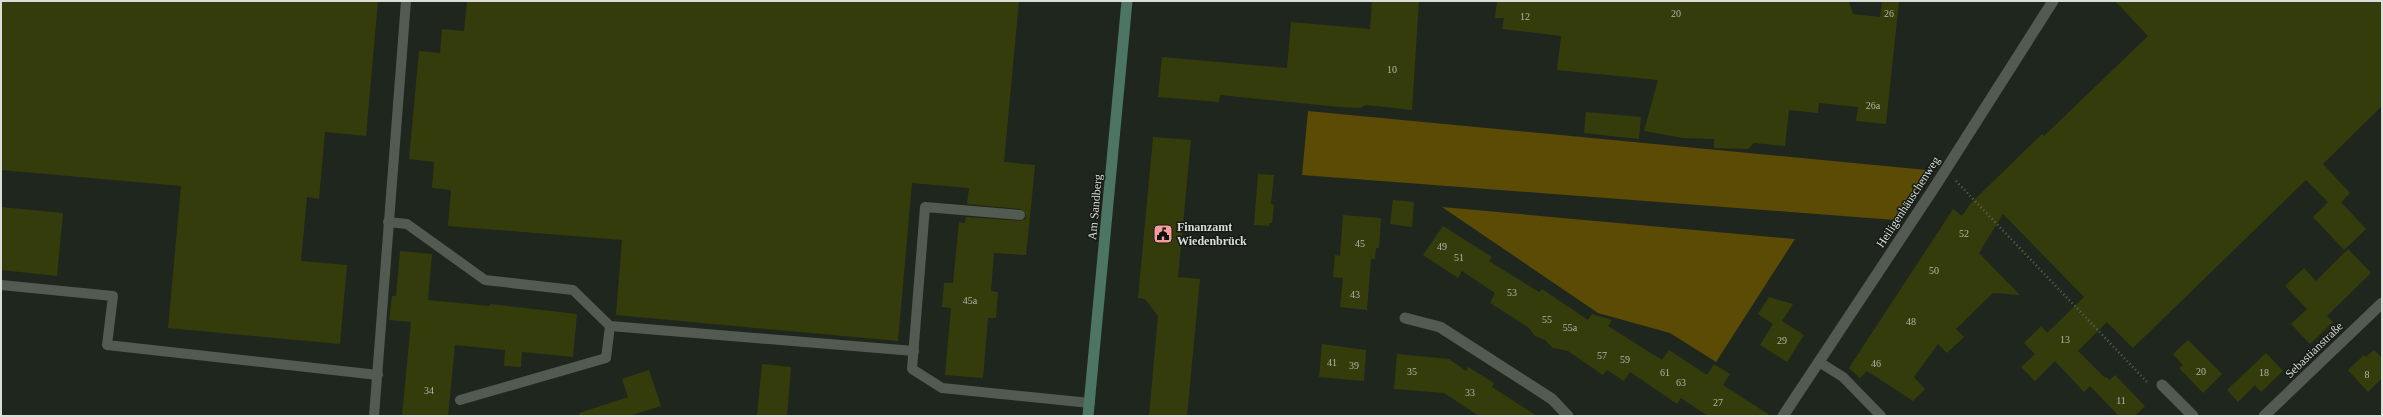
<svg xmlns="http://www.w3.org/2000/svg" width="2383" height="417" font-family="'Times New Roman',serif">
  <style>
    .green { fill: #5c4b04 }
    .building { fill: #353c0b }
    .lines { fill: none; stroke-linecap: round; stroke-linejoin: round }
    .path { stroke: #5e655e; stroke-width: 2.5; stroke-dasharray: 1 3; stroke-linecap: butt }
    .service { stroke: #525a51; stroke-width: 10 }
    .minor { stroke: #525a51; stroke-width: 11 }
    .secondary { stroke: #4c7663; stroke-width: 11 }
    .labels { text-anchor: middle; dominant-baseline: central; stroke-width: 3; stroke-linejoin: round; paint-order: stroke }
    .number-label { font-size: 10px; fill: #b0b6a6 }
    .street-label { font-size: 12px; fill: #d9ded9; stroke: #161c15 }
    .poi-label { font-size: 12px; font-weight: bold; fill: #d9ded9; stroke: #161c15; text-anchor: start }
  </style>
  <rect width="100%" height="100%" fill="#1f261e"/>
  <!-- green -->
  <g class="green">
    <polygon points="1308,111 1927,170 1895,220 1302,175"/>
    <polygon points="1442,207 1795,239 1716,362 1670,333 1598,313"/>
  </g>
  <!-- building -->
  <g class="building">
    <polygon points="1,1 378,1 366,136 325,132 319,199 307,197 301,261 347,265 340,344 168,328 181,186 1,170"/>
    <polygon points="467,1 1019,1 1004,162 1035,165 1031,207 1026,255 994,253 991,291 998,292 996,318 988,318 983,378 945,375 951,308 942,307 944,283 953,283 959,222 965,223 966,217 1020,221 1025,219 1026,215 1021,209 967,204 969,188 912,183 898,341 616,315 622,240 448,226 451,190 432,188 434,162 409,159 419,51 440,53 442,29 464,31"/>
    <polygon points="1372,1 1419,1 1412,110 1366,105 1360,108 1339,107 1220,95 1219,102 1158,97 1162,57 1287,68 1291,22 1370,29"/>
    <polygon points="1497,1 1849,1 1853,14 1880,17 1882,1 1899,1 1886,124 1856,121 1858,107 1819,103 1818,113 1789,110 1785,146 1754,143 1748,149 1714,148 1714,139 1683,138 1644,131 1658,80 1557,70 1561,36 1502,29 1504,18 1495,18"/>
    <polygon points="2115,1 2382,1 2382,106 2323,164 2350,193 2341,202 2366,229 2344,250 2313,217 2328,202 2306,180 2133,348 2107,322 2078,351 2105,378 2106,377 2110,380 2115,375 2145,406 2135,416 2119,416 2090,386 2084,392 2055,361 2035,381 2021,367 2035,354 2024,343 2041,326 2047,333 2084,297 2003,214 1979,253 2020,295 1993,293 1956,329 1964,337 1947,353 1938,344 1914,377 1925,389 1913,401 1867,371 1860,378 1849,368 1953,209 1962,216 1970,204 2042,134 2044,136 2148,36"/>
    <polygon points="1586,112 1641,117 1639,139 1584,133"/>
    <polygon points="1153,137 1191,140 1178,277 1200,279 1187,416 1149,416 1158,316 1145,299 1138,298"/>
    <polygon points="1258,174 1274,175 1271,204 1274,205 1272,223 1269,223 1269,226 1254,225"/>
    <polygon points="1393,200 1414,202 1412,227 1390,224"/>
    <polygon points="1,207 63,213 57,276 1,270"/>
    <polygon points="1343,215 1381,218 1379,248 1376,248 1375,259 1371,259 1367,310 1340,307 1343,278 1333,277 1335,255 1340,256"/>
    <polygon points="1443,226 1492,257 1489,261 1539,292 1542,289 1588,320 1592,314 1612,320 1608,326 1662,360 1669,350 1707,375 1714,364 1730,374 1723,385 1771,416 1708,416 1681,398 1677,404 1630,372 1624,381 1607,370 1603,375 1568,351 1553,348 1545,340 1535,336 1528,327 1490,303 1495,293 1462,271 1458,278 1423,255"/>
    <polygon points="2348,249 2371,273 2327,316 2333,322 2310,344 2291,324 2307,309 2285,286 2304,268 2316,281"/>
    <polygon points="400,251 432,254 428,300 490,306 490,304 577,314 573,357 522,352 521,367 504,366 505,350 455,345 448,416 402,416 411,322 389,320 392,296 396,296"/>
    <polygon points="1769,297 1793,304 1782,321 1804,335 1787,362 1760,345 1773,324 1758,314"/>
    <polygon points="2188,340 2222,374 2203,393 2179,368 2183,365 2173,354"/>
    <polygon points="1322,344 1366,350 1364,381 1319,377"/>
    <polygon points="2374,350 2382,358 2382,378 2368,392 2348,370 2364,355 2366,357"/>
    <polygon points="2266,353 2283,371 2261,392 2255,385 2238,402 2227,390"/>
    <polygon points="1397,354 1449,359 1466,371 1468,367 1494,383 1492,387 1537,416 1479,416 1444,393 1394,389"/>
    <polygon points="762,364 791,367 787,416 757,416"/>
    <polygon points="649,370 661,406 629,416 580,416 579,413 628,397 622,379"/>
  </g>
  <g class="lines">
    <!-- path -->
    <polyline class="path" points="1956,181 2147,382"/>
    <!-- service -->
    <g class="service">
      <polyline points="1020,215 925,207 912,369 942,388 1090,403"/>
      <polyline points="388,222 407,224 485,280 573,290 610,326 914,351"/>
      <polyline points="1,285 113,296 107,345 378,375"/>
      <polyline points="1819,362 1843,377 1881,416"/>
      <polyline points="460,400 606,358 610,326"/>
      <polyline points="374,416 406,1"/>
    </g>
    <!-- minor -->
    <g class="minor">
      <polyline points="1405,318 1440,327 1552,399 1568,416"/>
      <polyline points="2162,385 2193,416"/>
      <polyline points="1783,416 1936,185 2053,1"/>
      <polyline points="2264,416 2382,303"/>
    </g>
    <!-- secondary -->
    <polyline class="secondary" points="1088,416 1127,1"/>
  </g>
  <!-- icons -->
  <defs>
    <g id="civic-square" transform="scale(1)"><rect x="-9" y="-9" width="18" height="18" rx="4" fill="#f59b98" stroke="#161c15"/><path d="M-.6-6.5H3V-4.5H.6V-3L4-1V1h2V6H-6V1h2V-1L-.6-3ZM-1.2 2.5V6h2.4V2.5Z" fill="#111"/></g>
  </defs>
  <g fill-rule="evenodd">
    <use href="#civic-square" x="1163" y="234"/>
  </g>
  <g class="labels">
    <!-- number labels -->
    <g class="number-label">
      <text x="1676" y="13">20</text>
      <text x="1889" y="13">26</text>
      <text x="1525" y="16">12</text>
      <text x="1392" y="69">10</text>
      <text x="1873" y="105">26a</text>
      <text x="1964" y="233">52</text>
      <text x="1360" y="243">45</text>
      <text x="1442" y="246">49</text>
      <text x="1459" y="257">51</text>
      <text x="1934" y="270">50</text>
      <text x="1512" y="292">53</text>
      <text x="1355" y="294">43</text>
      <text x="970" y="300">45a</text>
      <text x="1547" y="319">55</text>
      <text x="1911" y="321">48</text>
      <text x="1570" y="327">55a</text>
      <text x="2065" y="339">13</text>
      <text x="1782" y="340">29</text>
      <text x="1602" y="355">57</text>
      <text x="1625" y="359">59</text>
      <text x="1332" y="362">41</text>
      <text x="1876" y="363">46</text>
      <text x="1354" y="365">39</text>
      <text x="1412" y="371">35</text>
      <text x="2201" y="371">20</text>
      <text x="1665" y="372">61</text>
      <text x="2264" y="372">18</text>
      <text x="2367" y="374">8</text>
      <text x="1681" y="382">63</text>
      <text x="429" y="390">34</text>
      <text x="1470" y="392">33</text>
      <text x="2121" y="400">11</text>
      <text x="1718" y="402">27</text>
    </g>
    <!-- street labels -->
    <g class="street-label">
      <text transform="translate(1908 202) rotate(-57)">Heiligenhäuschenweg</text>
      <text transform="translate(1095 207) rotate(-85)">Am Sandberg</text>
      <text transform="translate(2314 350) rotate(-44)">Sebastianstraße</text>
    </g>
    <!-- poi labels -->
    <g class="poi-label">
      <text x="1177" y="227">Finanzamt<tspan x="1177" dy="14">Wiedenbrück</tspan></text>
    </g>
  </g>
  <!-- border -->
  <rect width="2383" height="417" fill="none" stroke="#d9ded9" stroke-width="4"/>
</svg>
